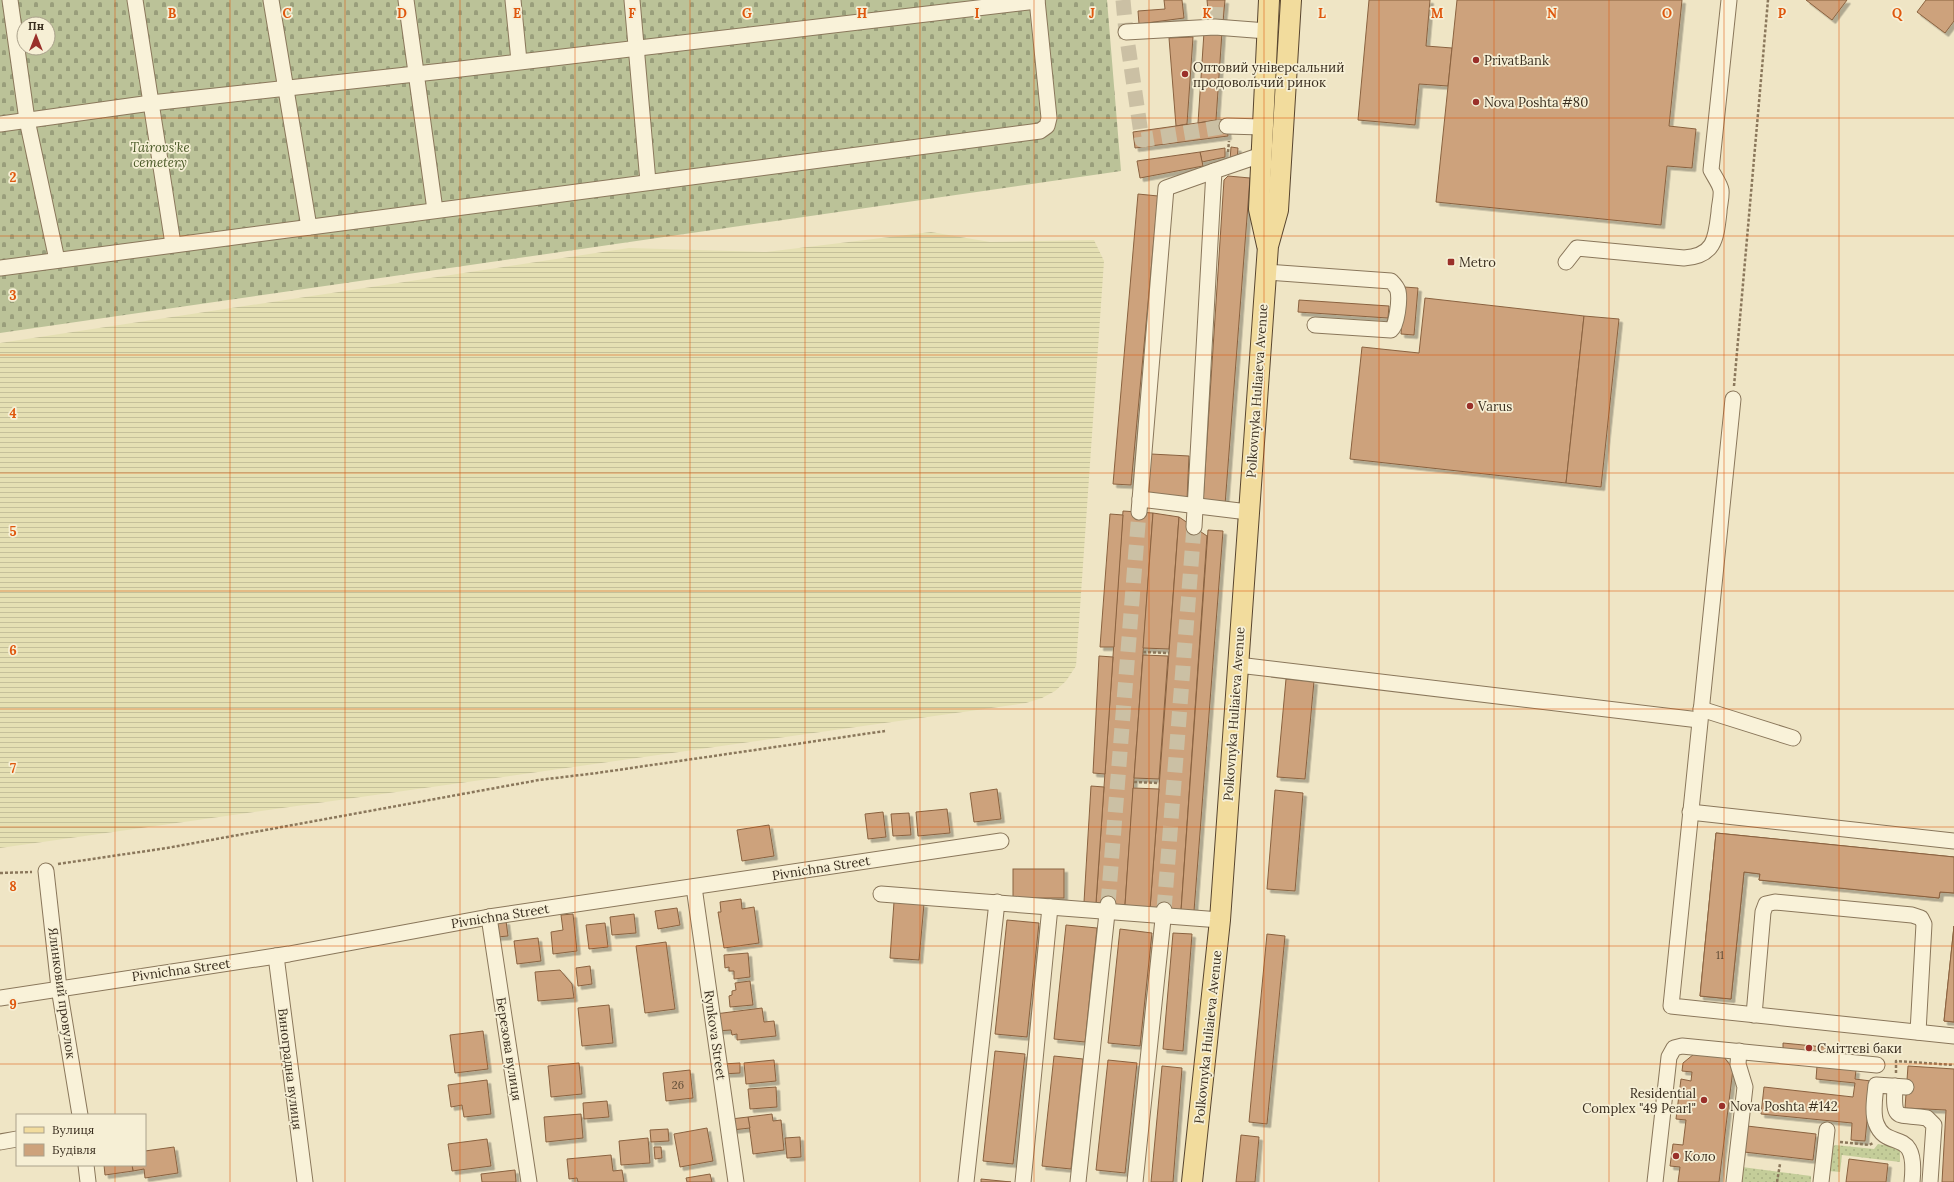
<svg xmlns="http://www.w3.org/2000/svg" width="1954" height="1182" font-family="Lora,serif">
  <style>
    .farmland { fill: url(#farmland-rules) }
    .green { fill: url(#green-dots) }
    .cemetery { fill: url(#cemetery-stones); fill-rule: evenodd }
    .building { fill: #cda27b; stroke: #8a6240; filter: url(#shadow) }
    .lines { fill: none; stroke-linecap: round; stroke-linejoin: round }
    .minor-tunnel { stroke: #cbc0a4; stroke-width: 15; stroke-dasharray: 15 8; stroke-linecap: butt }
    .minor-casing { stroke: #8a775b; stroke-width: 17 }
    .major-casing { stroke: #58452f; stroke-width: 22 }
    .path { stroke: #8a775b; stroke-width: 2.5; stroke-dasharray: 3 2; stroke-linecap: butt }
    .minor { stroke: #f9f2d9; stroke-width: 15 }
    .major { stroke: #f2dc9d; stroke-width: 20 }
    .grid { fill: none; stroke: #df570d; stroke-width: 1; stroke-opacity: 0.55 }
    .poi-dot { fill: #9a302a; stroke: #f6efd5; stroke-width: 1.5 }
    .labels { text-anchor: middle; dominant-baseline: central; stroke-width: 3.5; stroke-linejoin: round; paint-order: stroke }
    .number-label { font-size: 11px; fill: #5f4b36 }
    .poi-label { font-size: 13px; fill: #3a2e1f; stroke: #f6efd5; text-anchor: start }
    .park-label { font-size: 13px; font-style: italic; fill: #485725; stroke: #f6efd5 }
    .street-label { font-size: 13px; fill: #3a2e1f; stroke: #f6efd5 }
    .grid-label { font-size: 13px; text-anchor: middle; font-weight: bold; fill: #df570d; stroke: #f6efd5; stroke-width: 3.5; stroke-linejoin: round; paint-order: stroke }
  </style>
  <defs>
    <pattern id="farmland-rules" width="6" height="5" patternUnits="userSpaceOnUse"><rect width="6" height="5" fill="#e5e0b3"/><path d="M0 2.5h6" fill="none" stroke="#c5c09a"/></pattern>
    <pattern id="green-dots" width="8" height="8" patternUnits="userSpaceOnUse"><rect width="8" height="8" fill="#c4cd99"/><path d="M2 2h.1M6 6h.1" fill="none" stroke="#a9b083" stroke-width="1.8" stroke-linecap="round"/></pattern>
    <pattern id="cemetery-stones" width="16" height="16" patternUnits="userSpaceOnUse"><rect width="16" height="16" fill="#bbc298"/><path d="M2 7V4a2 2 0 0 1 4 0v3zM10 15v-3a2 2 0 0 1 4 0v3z" fill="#999e7b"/></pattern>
    <filter id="shadow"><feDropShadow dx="3.5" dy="3.5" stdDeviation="0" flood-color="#0004"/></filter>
  </defs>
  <rect width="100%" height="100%" fill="#efe5c5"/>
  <!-- farmland -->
  <polygon class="farmland" points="931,232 990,242 1094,240 1104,261 1076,666 1066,681 1055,691 1042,698 1026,703 0,848 0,343 629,248 766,252"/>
  <!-- green -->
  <g class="green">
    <polygon points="1878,1144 1895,1147 1900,1150 1900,1162 1842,1155 1840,1172 1829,1171 1832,1148 1835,1145 1874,1149"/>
    <polygon points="1742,1167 1811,1176 1811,1182 1741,1182"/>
  </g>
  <!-- cemetery -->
  <path class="cemetery" d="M0,0H1107L1121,171L0,333ZM24,24H48V48H24Z"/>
  <!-- building -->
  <g class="building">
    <polygon points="1164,0 1182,0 1184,18 1139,24 1138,11 1165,9"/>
    <polygon points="1207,0 1225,0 1223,22 1209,22"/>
    <polygon points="1369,0 1430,0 1426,46 1452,48 1448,86 1419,84 1415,125 1358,120"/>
    <polygon points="1457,0 1682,0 1669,126 1696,129 1692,168 1667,166 1661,225 1436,202"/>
    <polygon points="1806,0 1847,0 1832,20"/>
    <polygon points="1926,0 1954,0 1954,21 1945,33 1917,12"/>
    <polygon points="1204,32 1222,32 1216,120 1198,123"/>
    <polygon points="1193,37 1187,124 1176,126 1169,38"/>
    <polygon points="1226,119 1228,136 1135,148 1133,132"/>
    <polygon points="1231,147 1238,148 1237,160 1230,160"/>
    <polygon points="1225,148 1225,157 1202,162 1200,152"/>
    <polygon points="1200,152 1203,166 1140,178 1137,161"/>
    <polygon points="1228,176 1250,178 1225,505 1203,502 1224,180"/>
    <polygon points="1138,194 1158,196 1131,485 1113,484"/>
    <polygon points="1404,287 1418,288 1414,335 1401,334"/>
    <polygon points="1425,298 1584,316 1566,483 1350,459 1362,347 1419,353"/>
    <polygon points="1299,300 1389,306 1388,318 1298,312"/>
    <polygon points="1584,316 1619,319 1601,487 1566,483"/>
    <polygon points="1151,454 1189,456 1187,500 1148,497"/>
    <polygon points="1123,511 1153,513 1125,905 1096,903"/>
    <polygon points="1153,513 1179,517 1169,649 1143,648"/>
    <polygon points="1110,514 1123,515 1114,647 1100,647"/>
    <polygon points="1179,517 1207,536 1181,911 1150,909"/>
    <polygon points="1208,530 1223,531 1194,911 1181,911"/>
    <polygon points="1143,655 1168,656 1159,779 1134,778"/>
    <polygon points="1099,656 1113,657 1105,774 1093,773"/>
    <polygon points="1286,679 1314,681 1305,779 1277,777"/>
    <polygon points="1091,786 1104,787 1096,903 1084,902"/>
    <polygon points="1133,788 1159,789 1150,909 1125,905"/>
    <polygon points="997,789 1001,819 974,822 970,793"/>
    <polygon points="1275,790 1303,793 1295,891 1267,889"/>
    <polygon points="947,809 950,833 918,836 916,812"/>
    <polygon points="883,812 886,837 868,839 865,814"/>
    <polygon points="909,813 911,835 893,836 891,814"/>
    <polygon points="769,825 774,856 742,861 737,830"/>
    <polygon points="1716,833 1954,857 1954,893 1940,892 1939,898 1759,880 1760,874 1744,872 1731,999 1700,996"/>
    <polygon points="1716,833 1954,857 1954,893 1940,892 1939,898 1759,880 1760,874 1744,872 1731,999 1700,996"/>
    <rect x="1013" y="869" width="51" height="29"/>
    <polygon points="741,899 742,909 754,907 759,943 724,948 718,912 721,912 720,902"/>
    <polygon points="894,902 924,904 919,960 890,958"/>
    <polygon points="677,908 680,925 658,929 655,911"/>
    <polygon points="573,914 577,951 553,954 551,932 563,930 561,915"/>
    <polygon points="634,914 636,933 612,935 610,917"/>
    <polygon points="1007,920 1039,923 1027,1037 995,1034"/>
    <polygon points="506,921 508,936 497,937 495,922"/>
    <polygon points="605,923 608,947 589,949 586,925"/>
    <polygon points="1066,925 1097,928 1085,1042 1054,1039"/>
    <polygon points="1954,926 1954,1022 1944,1021"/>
    <polygon points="1954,926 1954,1022 1944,1021"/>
    <polygon points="1120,929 1152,933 1140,1046 1108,1043"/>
    <polygon points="1173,933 1192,934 1183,1051 1163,1049"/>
    <polygon points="1267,934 1285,936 1267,1124 1249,1122"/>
    <polygon points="538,938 541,961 517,964 514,941"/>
    <polygon points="666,942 675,1009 645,1013 636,946"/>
    <polygon points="748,953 750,977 734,979 734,971 729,971 729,967 725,968 724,955"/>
    <polygon points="590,966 592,984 578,986 576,968"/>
    <polygon points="560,970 572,984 574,998 538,1001 535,972"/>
    <polygon points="750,981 753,1005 730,1007 729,996 732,995 732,991 736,990 735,983"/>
    <polygon points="609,1005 613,1043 582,1046 578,1008"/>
    <polygon points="762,1008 764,1022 774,1021 776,1036 737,1040 737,1034 732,1035 731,1030 717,1031 715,1014"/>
    <polygon points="483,1031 488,1069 455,1073 450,1035"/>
    <polygon points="1783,1043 1834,1048 1834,1053 1783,1049"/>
    <polygon points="995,1051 1025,1054 1013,1164 983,1161"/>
    <polygon points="1694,1054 1724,1057 1733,1069 1719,1182 1678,1182 1680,1167 1670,1166 1673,1144 1683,1145 1686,1120 1676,1119 1681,1079 1691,1081 1692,1072 1682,1071 1683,1063"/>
    <polygon points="1054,1056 1083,1059 1071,1169 1042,1166"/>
    <polygon points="774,1060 776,1081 746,1084 744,1063"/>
    <polygon points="1108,1060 1137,1063 1125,1173 1096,1170"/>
    <polygon points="579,1063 582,1094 551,1097 548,1066"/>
    <polygon points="740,1063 740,1073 722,1074 722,1064"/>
    <polygon points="1162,1066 1182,1068 1173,1182 1151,1182"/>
    <polygon points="1817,1066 1856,1070 1855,1079 1871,1081 1865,1141 1851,1140 1852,1123 1761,1114 1764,1087 1853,1097 1855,1083 1816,1079"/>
    <polygon points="1908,1066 1954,1069 1954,1182 1942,1182 1946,1110 1905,1108"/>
    <polygon points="690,1070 693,1098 666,1101 663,1073"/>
    <polygon points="487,1080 491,1114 464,1117 462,1105 451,1107 448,1085"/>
    <polygon points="776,1087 777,1107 750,1109 748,1089"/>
    <polygon points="607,1101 609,1117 584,1119 583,1103"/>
    <polygon points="581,1114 583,1138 546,1142 544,1117"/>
    <polygon points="772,1114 773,1121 781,1120 784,1150 753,1154 748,1117"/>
    <polygon points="748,1117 750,1128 732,1130 731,1119"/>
    <polygon points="1747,1126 1816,1134 1813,1160 1744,1152"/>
    <polygon points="707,1128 713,1161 680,1167 674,1134"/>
    <polygon points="668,1129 669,1141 651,1142 650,1130"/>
    <polygon points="1241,1135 1259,1137 1255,1182 1236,1182"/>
    <polygon points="800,1137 801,1157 787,1158 785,1138"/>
    <polygon points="648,1138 650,1163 621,1165 619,1141"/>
    <polygon points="487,1139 491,1166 452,1171 448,1144"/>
    <polygon points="174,1147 178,1173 145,1178 144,1169 133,1171 132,1165 145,1165 145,1151"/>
    <polygon points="654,1147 661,1147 662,1158 655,1159"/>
    <polygon points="611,1155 613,1171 622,1170 624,1182 578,1182 577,1178 569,1179 567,1159"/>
    <polygon points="1849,1159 1888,1164 1886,1182 1846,1182"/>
    <polygon points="104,1165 132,1165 133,1171 105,1175"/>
    <polygon points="515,1170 516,1182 482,1182 481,1174"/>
    <polygon points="710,1174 712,1182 687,1182 686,1178"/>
    <polygon points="981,1179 1011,1182 981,1182"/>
  </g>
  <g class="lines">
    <!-- minor-tunnel -->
    <g class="minor-tunnel">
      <polyline points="1123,0 1126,32 1142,140 1227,126"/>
      <polyline points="1215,22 1216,0"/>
      <polyline points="1108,904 1139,512"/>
      <polyline points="1164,910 1194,527"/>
    </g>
    <!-- minor casing -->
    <g class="minor-casing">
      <g id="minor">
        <polyline points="10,0 27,120 57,260"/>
        <polyline points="135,0 173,244"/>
        <polyline points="271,0 309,227"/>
        <polyline points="406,0 435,210"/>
        <polyline points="513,0 519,61"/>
        <polyline points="632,0 648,182"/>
        <polyline points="1126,32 1215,27 1267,31"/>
        <polyline points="0,124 151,103 452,70 1037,1"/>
        <polyline points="1227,126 1262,127"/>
        <path d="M1566,262L1577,248L1684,258C1715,256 1716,238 1719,212C1719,206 1722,197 1721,190C1720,184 1714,176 1711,170L1729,0"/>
        <polyline points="0,268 1040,131 1047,126 1049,118 1037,0"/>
        <path d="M1266,272L1391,281C1394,284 1397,287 1398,291C1400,300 1397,325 1391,330L1315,325"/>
        <polyline points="1733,399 1671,1006 1954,1036"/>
        <polyline points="1140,499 1248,512"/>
        <polyline points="1139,512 1166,188 1214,171"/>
        <polyline points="1194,527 1214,171 1261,155"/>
        <polyline points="1238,665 1699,720"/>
        <polyline points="1701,709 1793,738"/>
        <polyline points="1690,812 1954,841"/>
        <polyline points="46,871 59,988 80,1115"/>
        <polyline points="694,887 736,1182"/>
        <polyline points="881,894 1220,920"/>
        <polyline points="489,917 529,1182"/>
        <polyline points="276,956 305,1182"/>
        <polyline points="0,998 289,954 489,917 1001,841"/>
        <polyline points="1754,1015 1763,912 1766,904 1775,902 1912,915 1921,918 1924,924 1918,1032"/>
        <path d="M1895,1086C1893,1123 1897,1113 1927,1118L1934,1125L1930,1182"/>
        <path d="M1906,1087L1876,1085C1875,1096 1872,1112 1876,1123C1887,1153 1918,1124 1912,1182"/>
        <polyline points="0,1142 17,1139"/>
        <polyline points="86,1165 88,1182"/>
        <polyline points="966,1182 997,902"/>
        <polyline points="1023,1182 1050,907"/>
        <polyline points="1078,1182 1108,904"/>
        <polyline points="1135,1182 1164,910"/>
        <polyline points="1655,1182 1669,1057 1674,1048 1682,1046 1877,1065"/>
        <polyline points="1734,1182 1745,1087 1738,1064 1739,1051"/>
        <polyline points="1821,1182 1827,1130"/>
      </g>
    </g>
    <!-- major casing -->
    <g class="major-casing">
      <g id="major">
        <polyline points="1267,245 1259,209 1269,0"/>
        <polyline points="1192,1182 1220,920 1268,246 1278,210 1291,0"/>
      </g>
    </g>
    <!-- path -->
    <g class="path">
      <polyline points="1228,152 1229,141"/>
      <polyline points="1734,386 1768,0"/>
      <polyline points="1143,652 1169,653"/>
      <polyline points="1134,782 1159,783"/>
      <polyline points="58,864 167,848 539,780 597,773 885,731"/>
      <polyline points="0,873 32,872"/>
      <polyline points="1896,1073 1896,1061 1954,1065"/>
      <polyline points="1840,1142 1869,1145 1873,1143"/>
      <polyline points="1777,1182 1780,1164"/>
    </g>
    <!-- minor -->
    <use href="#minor" class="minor"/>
    <!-- major -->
    <use href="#major" class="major"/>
  </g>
  <!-- grid -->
  <path class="grid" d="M115,0V1115M230,0V1182M345,0V1182M460,0V1182M575,0V1182M690,0V1182M805,0V1182M920,0V1182M1034,0V1182M1149,0V1182M1264,0V1182M1379,0V1182M1494,0V1182M1609,0V1182M1724,0V1182M1839,0V1182M0,118H1954M0,236H1954M0,355H1954M0,473H1954M0,591H1954M0,709H1954M0,827H1954M0,946H1954M0,1064H1954M115,1165V1182"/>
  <!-- markers -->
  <g class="poi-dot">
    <circle cx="1476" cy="60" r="4"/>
    <circle cx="1185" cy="74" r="4"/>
    <circle cx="1476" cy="102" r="4"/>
    <rect x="1447" y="258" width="8" height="8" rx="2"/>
    <circle cx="1470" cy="406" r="4"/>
    <circle cx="1809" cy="1048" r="4"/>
    <circle cx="1704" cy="1100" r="4"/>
    <circle cx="1722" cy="1106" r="4"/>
    <circle cx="1676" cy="1156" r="4"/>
  </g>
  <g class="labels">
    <!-- number labels -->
    <g class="number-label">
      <text x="1720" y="955">11</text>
      <text x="678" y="1085">26</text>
    </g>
    <!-- poi labels -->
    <g class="poi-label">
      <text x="1484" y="60">PrivatBank</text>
      <text x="1193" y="67">Оптовий універсальний<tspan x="1193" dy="15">продовольчий ринок</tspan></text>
      <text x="1484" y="102">Nova Poshta #80</text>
      <text x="1459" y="262">Metro</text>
      <text x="1478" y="406">Varus</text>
      <text x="1817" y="1048">Сміттєві баки</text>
      <text x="1696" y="1093" text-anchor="end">Residential<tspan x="1696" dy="15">Complex "49 Pearl"</tspan></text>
      <text x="1730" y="1106">Nova Poshta #142</text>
      <text x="1684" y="1156">Коло</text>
    </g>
    <!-- park labels -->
    <g class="park-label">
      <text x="160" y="147">Tairovs'ke<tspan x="160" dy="15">cemetery</tspan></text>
    </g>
    <!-- street labels -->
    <g class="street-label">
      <text transform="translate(1257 391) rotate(-86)">Polkovnyka Huliaieva Avenue</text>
      <text transform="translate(1234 714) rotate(-86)">Polkovnyka Huliaieva Avenue</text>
      <text transform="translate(821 868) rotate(-9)">Pivnichna Street</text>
      <text transform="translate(500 916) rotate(-9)">Pivnichna Street</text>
      <text transform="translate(181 970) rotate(-8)">Pivnichna Street</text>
      <text transform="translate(62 993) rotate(82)">Ялинковий провулок</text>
      <text transform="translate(715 1035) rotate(82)">Rynkova Street</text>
      <text transform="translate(1208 1037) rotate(-84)">Polkovnyka Huliaieva Avenue</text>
      <text transform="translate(509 1049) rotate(81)">Березова вулиця</text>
      <text transform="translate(290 1069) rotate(83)">Виноградна вулиця</text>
    </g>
  </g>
  <g class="grid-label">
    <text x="172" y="18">B</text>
    <text x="287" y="18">C</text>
    <text x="402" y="18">D</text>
    <text x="517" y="18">E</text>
    <text x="632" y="18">F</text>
    <text x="747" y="18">G</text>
    <text x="862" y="18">H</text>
    <text x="977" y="18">I</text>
    <text x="1092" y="18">J</text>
    <text x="1207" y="18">K</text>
    <text x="1322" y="18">L</text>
    <text x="1437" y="18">M</text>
    <text x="1552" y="18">N</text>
    <text x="1667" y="18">O</text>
    <text x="1782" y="18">P</text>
    <text x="1897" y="18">Q</text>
    <text x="13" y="182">2</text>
    <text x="13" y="300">3</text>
    <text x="13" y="418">4</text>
    <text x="13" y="536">5</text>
    <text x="13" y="655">6</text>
    <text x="13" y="773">7</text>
    <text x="13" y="891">8</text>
    <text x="13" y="1009">9</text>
  </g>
  <!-- legend -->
  <rect x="16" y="1114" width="130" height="52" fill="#f6efd5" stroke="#aba28c"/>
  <rect x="24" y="1127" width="20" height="6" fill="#f2dc9d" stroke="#aba28c"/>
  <text x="52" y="1134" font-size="12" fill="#3a2e1f">Вулиця</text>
  <rect x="24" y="1144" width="20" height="12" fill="#cda27b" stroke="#aba28c"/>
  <text x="52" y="1154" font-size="12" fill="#3a2e1f">Будівля</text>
  <!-- north arrow -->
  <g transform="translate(36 36)"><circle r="19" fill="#f6efd5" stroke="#aba28c"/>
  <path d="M0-3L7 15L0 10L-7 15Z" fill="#9a302a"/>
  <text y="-6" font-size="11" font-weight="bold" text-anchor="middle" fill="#3a2e1f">Пн</text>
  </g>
</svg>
